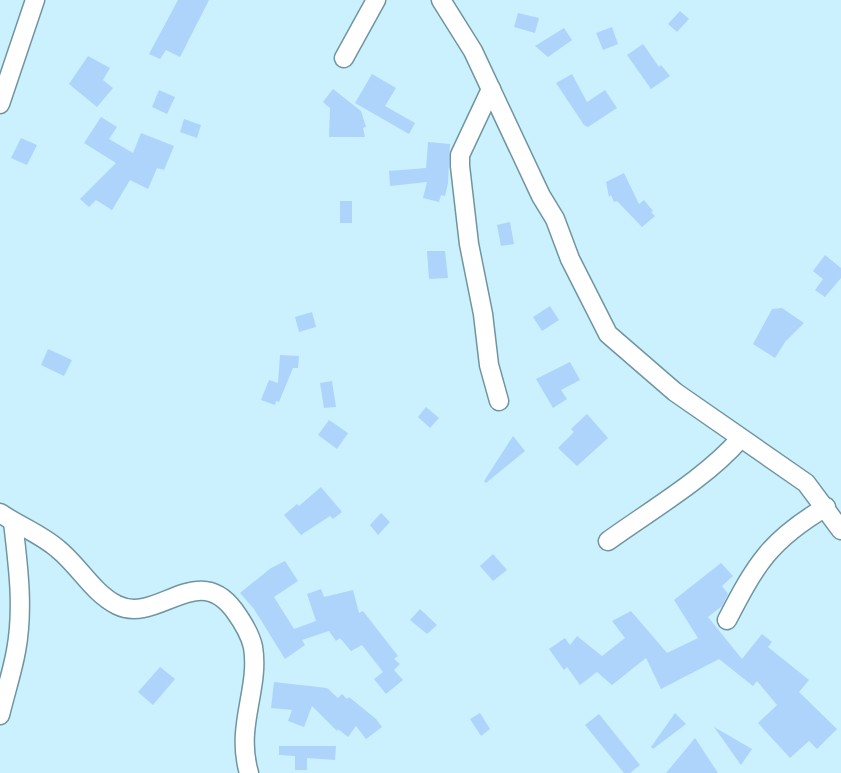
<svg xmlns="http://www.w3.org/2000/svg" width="841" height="773" font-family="'DejaVu Sans',sans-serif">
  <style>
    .building { fill: #afd4fb }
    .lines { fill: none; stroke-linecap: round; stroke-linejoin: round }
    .minor-casing { stroke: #7195a0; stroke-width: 21 }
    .minor { stroke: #fff; stroke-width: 18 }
  </style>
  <rect width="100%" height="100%" fill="#caf1fd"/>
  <!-- building -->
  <g class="building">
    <polygon points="178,0 209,0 180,57 166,50 160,59 149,54"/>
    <polygon points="680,11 689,19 677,32 668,24"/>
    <polygon points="518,13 539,18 535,33 514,27"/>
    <polygon points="612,27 618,44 603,50 596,33"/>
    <polygon points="564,28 572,40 548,57 535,46"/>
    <polygon points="643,44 659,67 661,65 670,76 651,89 627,55"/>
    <polygon points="88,56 110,68 103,80 113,88 97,107 69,84"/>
    <polygon points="372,74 396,88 385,106 415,123 409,134 355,103"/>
    <polygon points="572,74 587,102 605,90 617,108 588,127 584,125 556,83"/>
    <polygon points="333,89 361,111 366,127 363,128 365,137 329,137 330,108 323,102"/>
    <polygon points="159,90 175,97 167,114 152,107"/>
    <polygon points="101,117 117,127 109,139 133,153 141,133 174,146 164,170 157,168 148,189 130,180 112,210 96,200 89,207 80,199 116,163 84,143"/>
    <polygon points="184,119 201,125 197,138 180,132"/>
    <polygon points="21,138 37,145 27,165 11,158"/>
    <polygon points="428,142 450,144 448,183 445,196 441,195 439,202 423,198 427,182 390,186 389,171 426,168"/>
    <polygon points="624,173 639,204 644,200 653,211 651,212 655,216 642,227 617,201 614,202 611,195 609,197 606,182"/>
    <rect x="340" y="201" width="12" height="22"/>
    <polygon points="510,222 514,244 501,246 497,225"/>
    <polygon points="427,251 445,251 448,278 429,279"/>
    <polygon points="825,255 841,268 841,278 825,297 815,290 823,279 813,271"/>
    <polygon points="550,306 559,320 542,331 533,317"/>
    <polygon points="782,308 804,323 785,342 775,358 753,344 772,309"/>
    <polygon points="312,312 316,327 299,332 295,317"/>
    <polygon points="48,349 72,360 64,376 41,365"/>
    <polygon points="280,355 299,356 298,368 293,368 279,402 276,401 275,405 261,400 269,380 278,383"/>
    <polygon points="570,362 580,380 561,390 567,399 553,408 536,379"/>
    <polygon points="332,381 336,407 324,408 320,383"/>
    <polygon points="426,407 439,418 430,428 418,417"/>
    <polygon points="587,414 608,438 577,466 558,448 574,432 571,429"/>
    <polygon points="329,420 348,433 337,449 318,435"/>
    <polygon points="513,436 525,451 486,483 484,481"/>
    <polygon points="321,487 342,512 333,519 330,516 301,535 284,515 297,504 299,506"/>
    <polygon points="381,513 390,522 378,535 370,525"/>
    <polygon points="493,554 507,570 493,581 480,566"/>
    <polygon points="285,561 298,581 274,597 294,629 316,621 307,594 321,589 324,597 353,590 359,613 363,611 398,656 394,659 400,664 394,670 403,680 386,694 374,679 383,672 362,645 351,651 340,638 336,641 329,631 302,640 305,645 285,659 254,609 240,593 271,568"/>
    <polygon points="721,563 733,576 722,586 728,594 722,606 708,617 742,659 762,634 772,642 768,647 809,680 799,692 837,729 817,749 809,741 790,758 758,723 777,705 757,681 753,686 719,659 661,689 646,658 612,685 597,672 580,685 567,667 564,670 549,649 565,638 570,645 577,636 602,656 625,638 612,621 631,611 667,653 698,638 674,600"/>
    <polygon points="420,609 437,625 427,634 410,620"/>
    <polygon points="160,667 175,679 153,705 138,692"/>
    <polygon points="274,682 327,688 338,698 342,694 347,699 349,697 376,719 382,727 366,739 356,726 348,737 338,729 337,731 312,706 304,727 288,721 292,710 271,708"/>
    <polygon points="480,713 490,729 481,736 470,719"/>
    <polygon points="675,713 686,724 653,749 651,747"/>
    <polygon points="599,714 640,765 630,773 624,773 585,725"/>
    <polygon points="714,727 752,749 741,765"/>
    <polygon points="695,738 718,773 666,773 686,749"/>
    <polygon points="279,746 336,746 335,760 307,758 307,770 295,770 295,756 279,755"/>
  </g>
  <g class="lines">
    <!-- minor casing -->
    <g class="minor-casing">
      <g id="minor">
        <polyline points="441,0 473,51 541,196 555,219 570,259 608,334 675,392 806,483 841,530"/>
        <polyline points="344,58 376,0"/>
        <polyline points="491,89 460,155 460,166 469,244 483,314 489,365 499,401"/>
        <polyline points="0,104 35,0"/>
        <path d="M0,513C19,526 41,534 58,549C79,566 93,593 117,605C157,625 197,560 234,610C242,621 250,633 253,647C260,689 235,726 249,773"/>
        <path d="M608,541C651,510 706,478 740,439"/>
        <path d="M727,620C756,564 770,540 826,507"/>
        <path d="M0,715C5,694 12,673 16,651C24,608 18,565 13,522"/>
      </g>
    </g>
    <!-- minor -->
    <use href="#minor" class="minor"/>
  </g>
</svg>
